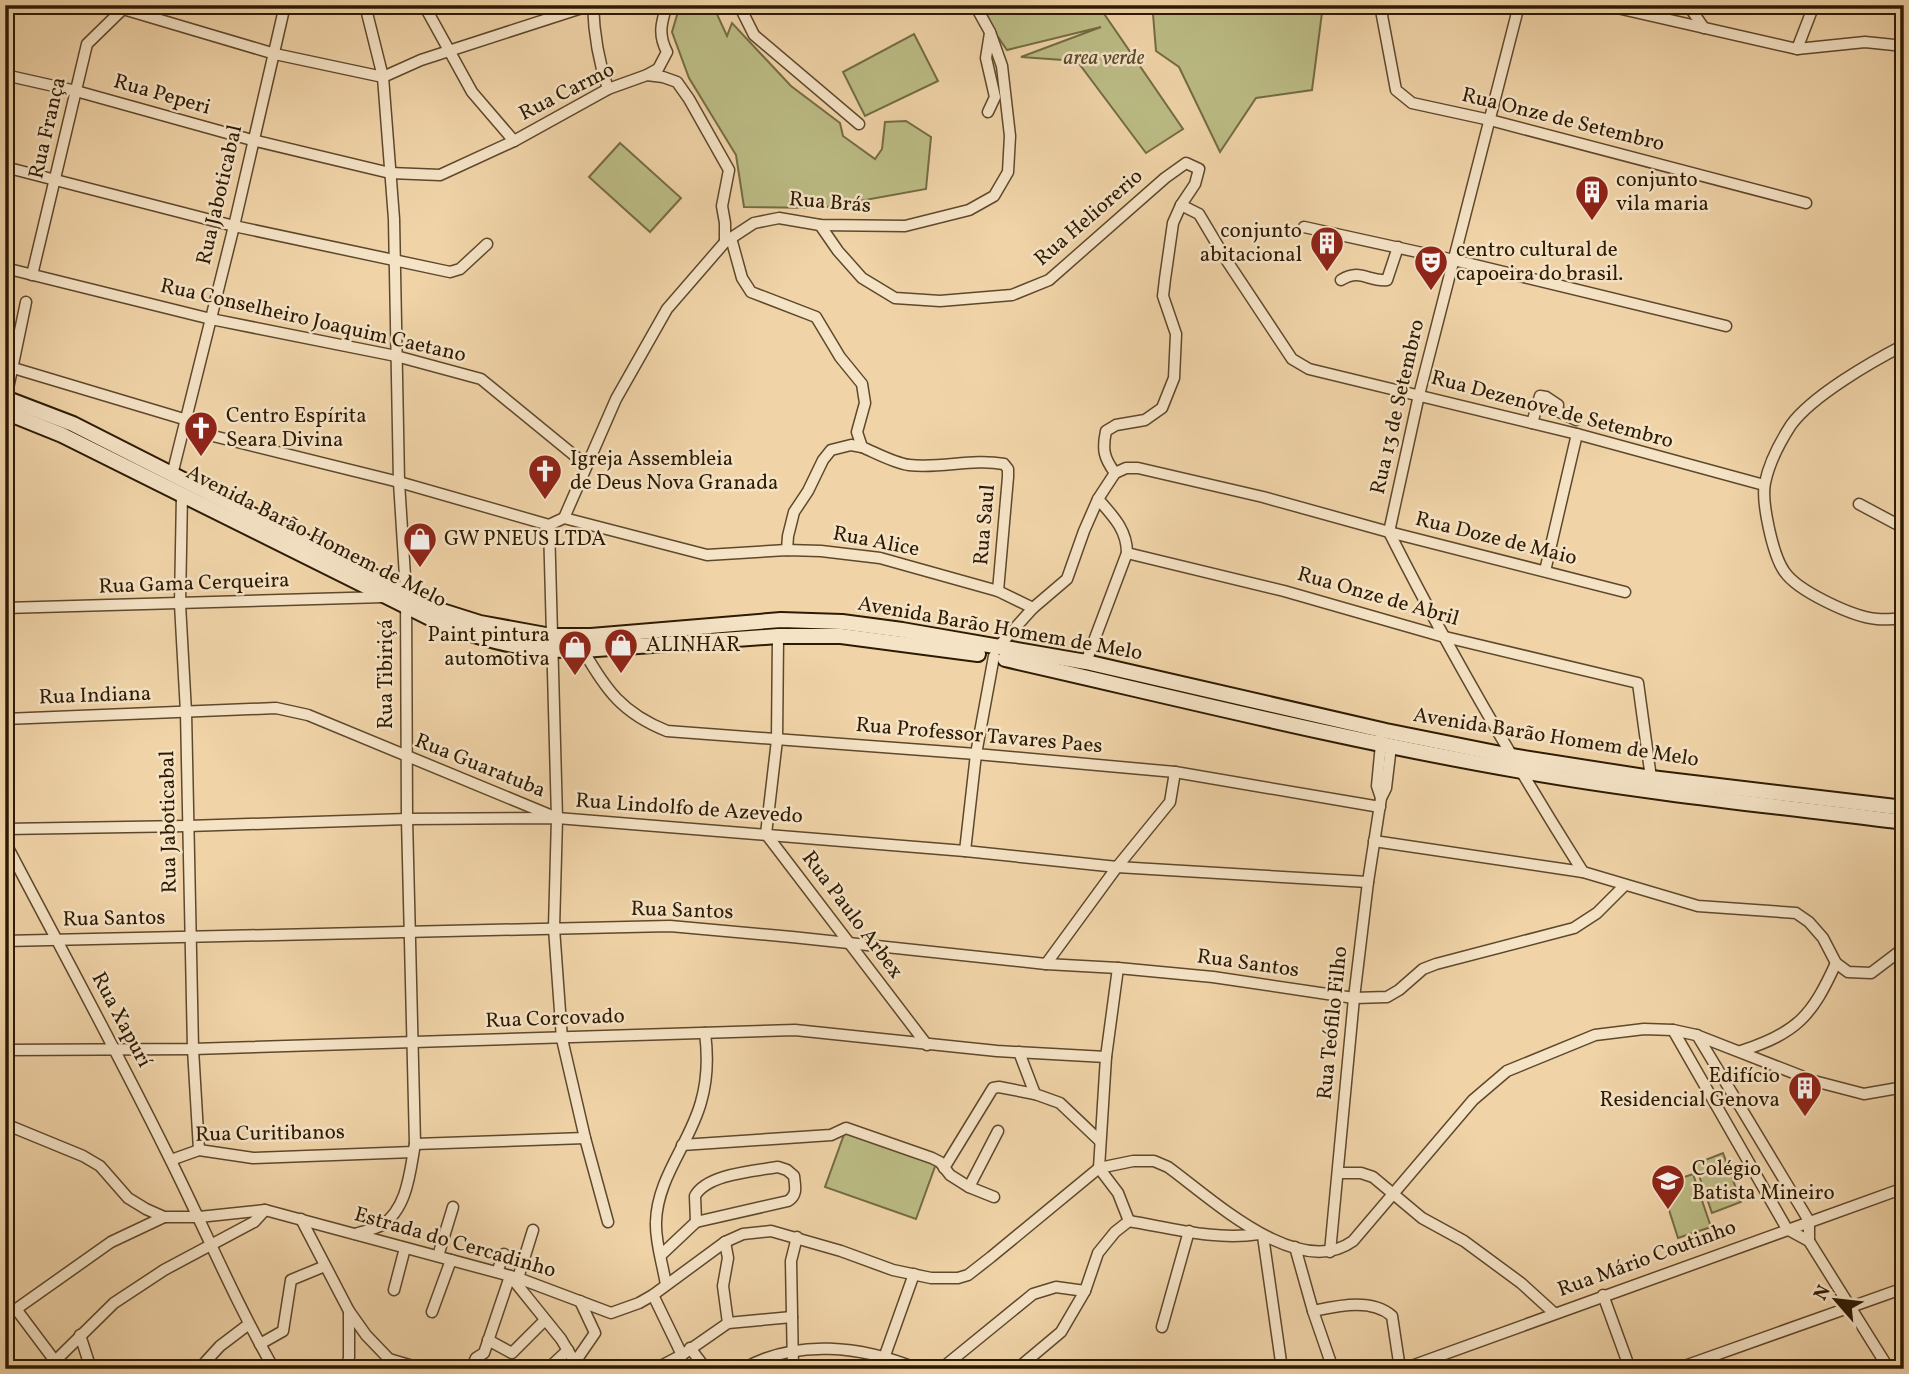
<svg xmlns="http://www.w3.org/2000/svg" width="1909" height="1374" font-family="Vollkorn,serif">
  <style>
    .green { fill: #bcbc85; stroke: #746b44; stroke-width: 2 }
    .lines { fill: none; stroke-linecap: round; stroke-linejoin: round }
    .minor-casing { stroke: #5e482c; stroke-width: 13 }
    .secondary-casing { stroke: #2d1a02; stroke-width: 18 }
    .minor { stroke: #f5e3c6; stroke-width: 10 }
    .secondary { stroke: #f5e3c6; stroke-width: 14 }
    .labels { text-anchor: middle; dominant-baseline: central; stroke-width: 5; stroke-linejoin: round; paint-order: stroke }
    .park-label { font-size: 21px; font-style: italic; fill: #584b29; stroke: #f5e3c6 }
    .street-label { font-size: 21px; fill: #2d1a02; stroke: #f5e3c6 }
    .poi-label { font-size: 21px; fill: #2d1a02; stroke: #f5e3c6; text-anchor: start }
  </style>
  <rect width="100%" height="100%" fill="#f0d4a8"/>
  <filter id="stains"><feTurbulence type="fractalNoise" baseFrequency=".00286" numOctaves="4"/><feColorMatrix values="0 0 0 0 .2 0 0 0 0 .09 0 0 0 0 .02 0 0 0 .5 -.17"/></filter>
  <radialGradient id="worn" r=".72"><stop offset=".6" stop-color="#630" stop-opacity="0"/><stop offset="1" stop-color="#630" stop-opacity=".3"/></radialGradient>
  <!-- green -->
  <g class="green">
    <polygon points="680,5 716,5 715,10 727,36 732,23 791,86 840,123 843,136 875,159 882,149 885,122 906,121 931,137 926,189 821,208 744,207 736,155 689,78 672,32"/>
    <polygon points="976,5 1098,5 1183,129 1146,153 1077,61 1021,57 1101,27 1007,50"/>
    <polygon points="1157,5 1323,5 1312,90 1256,98 1220,152 1179,67 1156,51 1153,14"/>
    <polygon points="914,34 938,81 865,116 843,72"/>
    <polygon points="620,143 681,198 650,232 589,177"/>
    <polygon points="846,1129 937,1161 916,1219 825,1187"/>
    <polygon points="1723,1153 1741,1202 1712,1213 1695,1164"/>
    <polygon points="1693,1174 1711,1227 1678,1238 1661,1185"/>
  </g>
  <g class="lines">
    <!-- minor casing -->
    <g class="minor-casing">
      <g id="minor">
        <polyline points="424,5 472,92 514,141"/>
        <path d="M593,5C594,35 598,60 608,89"/>
        <polyline points="739,5 754,35 859,124"/>
        <polyline points="1380,5 1396,90 1412,103 1490,120 1806,203"/>
        <polyline points="1604,5 1797,49 1865,42 1904,46"/>
        <polyline points="1688,5 1704,28"/>
        <polyline points="1799,5 1813,9"/>
        <polyline points="123,9 275,54 383,77 421,60 591,5"/>
        <polyline points="1797,49 1814,5"/>
        <polyline points="5,75 76,91 252,140 390,173 440,175 514,141 608,89 647,75 663,77 677,82 689,99 729,170 722,206 725,223 725,242"/>
        <path d="M647,75L658,69L667,52C658,35 661,23 667,5"/>
        <polyline points="988,112 995,97 986,58 990,33"/>
        <polyline points="5,167 234,226 450,272 460,269 487,244"/>
        <polyline points="1181,205 1199,214 1227,261 1292,359 1309,369 1577,434 1764,485"/>
        <path d="M820,225L838,251L862,278L895,298L940,301L1012,295L1049,280L1165,178L1186,163L1199,169L1195,184L1181,205L1173,223L1165,279L1163,296L1176,334L1174,378L1162,408L1145,420L1116,425L1106,431C1102,450 1104,458 1115,473"/>
        <polyline points="1304,227 1454,260 1726,326"/>
        <path d="M731,238L742,278L751,292L816,317L840,357L862,384L865,403L857,432L862,447C876,453 894,463 909,465C941,469 972,458 1004,464L1008,469V477L998,591"/>
        <polyline points="5,268 211,319 396,356 481,379 586,465"/>
        <polyline points="32,275 87,44 127,5"/>
        <path d="M1341,280C1361,268 1368,282 1387,280L1398,247"/>
        <path d="M1904,345C1871,362 1812,396 1791,425C1780,442 1769,463 1765,483C1761,502 1773,555 1784,571C1797,591 1853,617 1877,619C1886,620 1895,619 1904,618"/>
        <polyline points="10,367 187,420"/>
        <polyline points="6,398 26,302"/>
        <polyline points="1532,423 1540,396 1546,397 1558,405 1557,411 1576,420"/>
        <polyline points="185,429 399,482 549,525"/>
        <polyline points="1115,473 1126,468 1138,468 1263,497 1389,532 1625,592"/>
        <polyline points="172,475 234,226 285,5"/>
        <polyline points="182,494 180,604 186,712 193,1049 199,1150"/>
        <polyline points="1859,504 1904,528"/>
        <polyline points="564,518 616,399 667,309 725,242 754,223 779,218 820,225 905,226 969,210 994,196 1008,172 1010,136 1002,66 990,32 975,5"/>
        <polyline points="549,525 557,818 554,928 562,1039 585,1138 608,1222"/>
        <polyline points="549,525 564,518 707,555 787,550 821,551 880,558 998,591 1033,608"/>
        <polyline points="1389,532 1419,395 1519,5"/>
        <path d="M1389,532C1448,649 1513,761 1583,872"/>
        <polyline points="787,550 788,536 794,512 808,491 823,460 831,450 851,445 862,447"/>
        <polyline points="1127,553 1284,591 1441,636 1638,683 1651,778"/>
        <polyline points="1545,571 1577,434"/>
        <polyline points="5,608 384,597"/>
        <polyline points="778,636 777,740 766,834 927,1045"/>
        <polyline points="997,648 1033,608 1067,579 1084,531 1098,499 1115,473"/>
        <path d="M583,650C606,690 622,713 667,731L976,754L1175,772L1380,807"/>
        <path d="M1086,662L1127,553C1127,530 1113,516 1098,499"/>
        <polyline points="5,719 276,708 308,715 550,815"/>
        <polyline points="1380,740 1381,744 1377,786 1381,798"/>
        <polyline points="5,829 188,826 407,819 557,818 965,851 1117,867 1368,882"/>
        <polyline points="1374,841 1583,872 1698,906 1796,913 1809,922 1823,938 1836,963 1848,972 1871,973 1904,948"/>
        <path d="M5,842C59,945 114,1046 165,1149C202,1222 233,1298 274,1369"/>
        <polyline points="965,851 976,754 994,656"/>
        <polyline points="5,941 670,926 792,937 1046,964 1118,968 1213,977 1354,998 1387,997 1399,990 1423,969 1436,964 1574,928 1597,913 1624,886"/>
        <polyline points="1903,949 1904,801"/>
        <polyline points="1046,964 1117,867 1170,802 1175,772"/>
        <polyline points="1118,968 1106,1057 1099,1168 1118,1193 1129,1221"/>
        <polyline points="1673,1030 1787,1229 1809,1241 1889,1369"/>
        <polyline points="1697,1035 1809,1221 1809,1241"/>
        <polyline points="5,1050 193,1049 795,1030 997,1051 1106,1057"/>
        <path d="M1741,1051C1797,1033 1812,1016 1836,963"/>
        <polyline points="1019,1052 1035,1094 1060,1103 1100,1141"/>
        <path d="M5,1124L83,1156L100,1166L128,1198L146,1209L164,1217H199L265,1210L518,1278L611,1313L639,1303L653,1295L725,1242L743,1234L771,1231L841,1251L893,1270L931,1278H958L968,1275L991,1257L1099,1168L1133,1161H1154L1168,1167C1211,1198 1298,1281 1353,1241L1473,1100L1507,1071L1595,1035L1644,1029L1673,1030L1696,1035L1814,1081L1864,1094L1904,1087"/>
        <polyline points="415,1144 585,1138"/>
        <polyline points="682,1145 831,1135 846,1128 932,1158 940,1162 950,1175 969,1187 998,1131"/>
        <polyline points="171,1160 199,1150 253,1158 413,1152"/>
        <path d="M778,1167L787,1170L794,1176C795,1186 798,1195 788,1201L696,1222L695,1196C707,1174 755,1171 778,1167Z"/>
        <polyline points="944,1168 993,1088 999,1087 1035,1094"/>
        <polyline points="1338,1173 1361,1173 1373,1177 1422,1218 1464,1241 1521,1283 1554,1313"/>
        <polyline points="969,1187 994,1197"/>
        <polyline points="5,1198 8,1196"/>
        <polyline points="301,1219 349,1311 349,1357 347,1369"/>
        <path d="M355,1234C364,1231 375,1229 382,1225C408,1208 410,1170 415,1144L407,819L406,592L399,482L394,219L383,77L365,5"/>
        <polyline points="1263,1236 1282,1369"/>
        <polyline points="725,1242 728,1258 723,1286 728,1323"/>
        <polyline points="1295,1247 1313,1311 1333,1369"/>
        <polyline points="1330,1252 1354,998 1368,882 1381,798 1386,788 1391,746"/>
        <polyline points="661,1255 696,1222"/>
        <polyline points="438,1256 453,1207"/>
        <polyline points="497,1272 504,1254"/>
        <polyline points="511,1277 561,1339 579,1369"/>
        <polyline points="518,1278 533,1230"/>
        <path d="M666,1285C663,1265 655,1242 656,1222C657,1178 690,1143 701,1102C708,1078 708,1056 705,1033"/>
        <polyline points="394,1290 405,1248"/>
        <polyline points="653,1295 682,1355"/>
        <polyline points="1603,1295 1630,1369"/>
        <polyline points="16,1309 55,1361"/>
        <polyline points="349,1311 366,1335 389,1359 423,1369"/>
        <path d="M1313,1311C1338,1306 1371,1298 1392,1316L1400,1369"/>
        <polyline points="432,1312 451,1260"/>
        <polyline points="5,1317 111,1242 164,1217"/>
        <polyline points="1162,1327 1189,1231"/>
        <polyline points="80,1335 91,1369"/>
        <polyline points="488,1340 512,1353 545,1320"/>
        <polyline points="260,1344 283,1331 291,1280 325,1266"/>
        <polyline points="690,1348 706,1369"/>
        <polyline points="884,1358 914,1274"/>
        <polyline points="575,1362 595,1333 580,1301"/>
        <polyline points="552,1365 568,1350"/>
        <polyline points="47,1369 114,1303 164,1270 254,1222 265,1210"/>
        <polyline points="199,1369 220,1346 249,1324"/>
        <polyline points="471,1369 476,1358 484,1353 510,1276"/>
        <polyline points="655,1369 682,1355 728,1323 792,1317"/>
        <path d="M743,1369C797,1338 862,1346 918,1369"/>
        <polyline points="793,1369 791,1261 797,1237"/>
        <polyline points="941,1369 1033,1294 1056,1287 1085,1291"/>
        <path d="M1017,1369L1061,1332L1085,1291L1098,1253L1115,1232L1129,1221C1171,1228 1216,1241 1259,1234"/>
        <polyline points="1403,1369 1904,1188"/>
        <polyline points="1676,1369 1904,1288"/>
      </g>
    </g>
    <!-- secondary casing -->
    <g class="secondary-casing">
      <g id="secondary">
        <polyline points="5,398 73,424 442,611 480,623 551,636 591,636 781,620 842,622 902,630 1086,662 1386,731 1511,756 1651,778 1904,808"/>
        <path d="M5,412L62,435L440,623C493,643 526,651 583,650L778,636H841L978,654"/>
        <path d="M1005,659C1177,698 1348,741 1522,771C1648,793 1776,806 1904,822"/>
      </g>
    </g>
    <!-- minor -->
    <use href="#minor" class="minor"/>
    <!-- secondary -->
    <use href="#secondary" class="secondary"/>
  </g>
  <!-- icons -->
  <defs>
    <g id="building-pin" transform="scale(1.75)"><path d="M0 17L-7.5 6A9.5 9.5 0 1 1 7.5 6Z" fill="#8f2418" stroke="#f5e3c6"/><path d="M-4-6H4V6H1V3H-1V6H-4ZM-2.5-4.3h1.7v1.8h-1.7ZM.8-4.3h1.7v1.8H.8ZM-2.5-1h1.7V.8h-1.7ZM.8-1h1.7V.8H.8Z" fill="#fff"/></g>
    <g id="theatre-pin" transform="scale(1.75)"><path d="M0 17L-7.5 6A9.5 9.5 0 1 1 7.5 6Z" fill="#8f2418" stroke="#f5e3c6"/><path d="M-5-5.5Q0-4 5-5.5V0Q5 5 0 6Q-5 5-5 0ZM-3.3-2.5H-1v1.5H-3.3ZM1-2.5H3.3v1.5H1ZM-2.8 1Q0 5.5 2.8 1Z" fill="#fff"/></g>
    <g id="church-pin" transform="scale(1.75)"><path d="M0 17L-7.5 6A9.5 9.5 0 1 1 7.5 6Z" fill="#8f2418" stroke="#f5e3c6"/><path d="M-1.2-6h2.4v3.5h3.3v2.4h-3.3V6h-2.4V-.1h-3.3v-2.4h3.3Z" fill="#fff"/></g>
    <g id="shop-pin" transform="scale(1.75)"><path d="M0 17L-7.5 6A9.5 9.5 0 1 1 7.5 6Z" fill="#8f2418" stroke="#f5e3c6"/><path d="M-5-2.5h2.3a2.7 3.5 0 0 1 5.4 0H5L5.5 6h-11ZM-1.5-2.5h3a1.5 2.3 0 0 0-3 0Z" fill="#fff"/></g>
    <g id="school-pin" transform="scale(1.75)"><path d="M0 17L-7.5 6A9.5 9.5 0 1 1 7.5 6Z" fill="#8f2418" stroke="#f5e3c6"/><path d="M0-5L7-2L0 1L-7-2ZM-4 1L0 2.5L4 1V4Q0 6-4 4Z" fill="#fff"/></g>
  </defs>
  <g fill-rule="evenodd">
    <use href="#building-pin" x="1592" y="192"/>
    <use href="#building-pin" x="1327" y="243"/>
    <use href="#theatre-pin" x="1431" y="262"/>
    <use href="#church-pin" x="201" y="428"/>
    <use href="#church-pin" x="545" y="471"/>
    <use href="#shop-pin" x="420" y="539"/>
    <use href="#shop-pin" x="621" y="645"/>
    <use href="#shop-pin" x="575" y="647"/>
    <use href="#building-pin" x="1805" y="1088"/>
    <use href="#school-pin" x="1668" y="1181"/>
  </g>
  <g class="labels">
    <!-- park labels -->
    <g class="park-label">
      <text x="1104" y="58">area verde</text>
    </g>
    <!-- street labels -->
    <g class="street-label">
      <text transform="translate(567 92) rotate(-27)">Rua Carmo</text>
      <text transform="translate(162 95) rotate(16)">Rua Peperi</text>
      <text transform="translate(1563 120) rotate(14)">Rua Onze de Setembro</text>
      <text transform="translate(48 128) rotate(-77)">Rua França</text>
      <text transform="translate(220 195) rotate(-77)">Rua Jaboticabal</text>
      <text transform="translate(830 203) rotate(5)">Rua Brás</text>
      <text transform="translate(1089 218) rotate(-41)">Rua Heliorerio</text>
      <text transform="translate(313 321) rotate(13)">Rua Conselheiro Joaquim Caetano</text>
      <text transform="translate(1398 407) rotate(-77)">Rua 13 de Setembro</text>
      <text transform="translate(1552 410) rotate(15)">Rua Dezenove de Setembro</text>
      <text transform="translate(985 525) rotate(-85)">Rua Saul</text>
      <text transform="translate(316 537) rotate(27)">Avenida Barão Homem de Melo</text>
      <text transform="translate(1496 539) rotate(14)">Rua Doze de Maio</text>
      <text transform="translate(876 542) rotate(11)">Rua Alice</text>
      <text transform="translate(194 584) rotate(-2)">Rua Gama Cerqueira</text>
      <text transform="translate(1378 597) rotate(16)">Rua Onze de Abril</text>
      <text transform="translate(1000 629) rotate(10)">Avenida Barão Homem de Melo</text>
      <text transform="translate(386 674) rotate(-90)">Rua Tibiriçá</text>
      <text transform="translate(95 696) rotate(-2)">Rua Indiana</text>
      <text transform="translate(979 736) rotate(5)">Rua Professor Tavares Paes</text>
      <text transform="translate(1556 738) rotate(9)">Avenida Barão Homem de Melo</text>
      <text transform="translate(480 766) rotate(22)">Rua Guaratuba</text>
      <text transform="translate(689 809) rotate(4)">Rua Lindolfo de Azevedo</text>
      <text transform="translate(169 822) rotate(-91)">Rua Jaboticabal</text>
      <text transform="translate(682 911) rotate(2)">Rua Santos</text>
      <text transform="translate(852 915) rotate(53)">Rua Paulo Arbex</text>
      <text transform="translate(114 919) rotate(-1)">Rua Santos</text>
      <text transform="translate(1248 964) rotate(8)">Rua Santos</text>
      <text transform="translate(555 1019) rotate(-2)">Rua Corcovado</text>
      <text transform="translate(121 1020) rotate(62)">Rua Xapurí</text>
      <text transform="translate(1333 1023) rotate(-84)">Rua Teófilo Filho</text>
      <text transform="translate(270 1134) rotate(-1)">Rua Curitibanos</text>
      <text transform="translate(455 1243) rotate(16)">Estrada do Cercadinho</text>
      <text transform="translate(1647 1259) rotate(-20)">Rua Mário Coutinho</text>
    </g>
    <!-- poi labels -->
    <g class="poi-label">
      <text x="1616" y="180">conjunto<tspan x="1616" dy="24">vila maria</tspan></text>
      <text x="1302" y="231" text-anchor="end">conjunto<tspan x="1302" dy="24">abitacional</tspan></text>
      <text x="1456" y="250">centro cultural de<tspan x="1456" dy="24">capoeira do brasil.</tspan></text>
      <text x="226" y="416">Centro Espírita<tspan x="226" dy="24">Seara Divina</tspan></text>
      <text x="570" y="459">Igreja Assembleia<tspan x="570" dy="24">de Deus Nova Granada</tspan></text>
      <text x="444" y="539">GW PNEUS LTDA</text>
      <text x="550" y="635" text-anchor="end">Paint pintura<tspan x="550" dy="24">automotiva</tspan></text>
      <text x="646" y="645">ALINHAR</text>
      <text x="1780" y="1076" text-anchor="end">Edifício<tspan x="1780" dy="24">Residencial Genova</tspan></text>
      <text x="1692" y="1169">Colégio<tspan x="1692" dy="24">Batista Mineiro</tspan></text>
    </g>
  </g>
  <!-- margin -->
  <rect width="1909" height="1374" fill="none" stroke="#f0d4a8" stroke-width="28"/>
  <rect x="7" y="7" width="1895" height="1360" fill="none" stroke="#2d1a02" stroke-width="3.5"/>
  <rect x="14" y="14" width="1881" height="1346" fill="none" stroke="#2d1a02" stroke-width="2"/>
  <!-- north arrow -->
  <g transform="translate(1836 1300) rotate(298)" stroke="#f5e3c6" stroke-width="5" paint-order="stroke">
  <path d="M0-5L12 26L0 18L-12 26Z" fill="#2d1a02"/>
  <text y="-10" font-size="19" font-weight="bold" text-anchor="middle" fill="#2d1a02">N</text>
  </g>
  <rect width="100%" height="100%" filter="url(#stains)"/>
  <rect width="100%" height="100%" fill="url(#worn)"/>
</svg>
